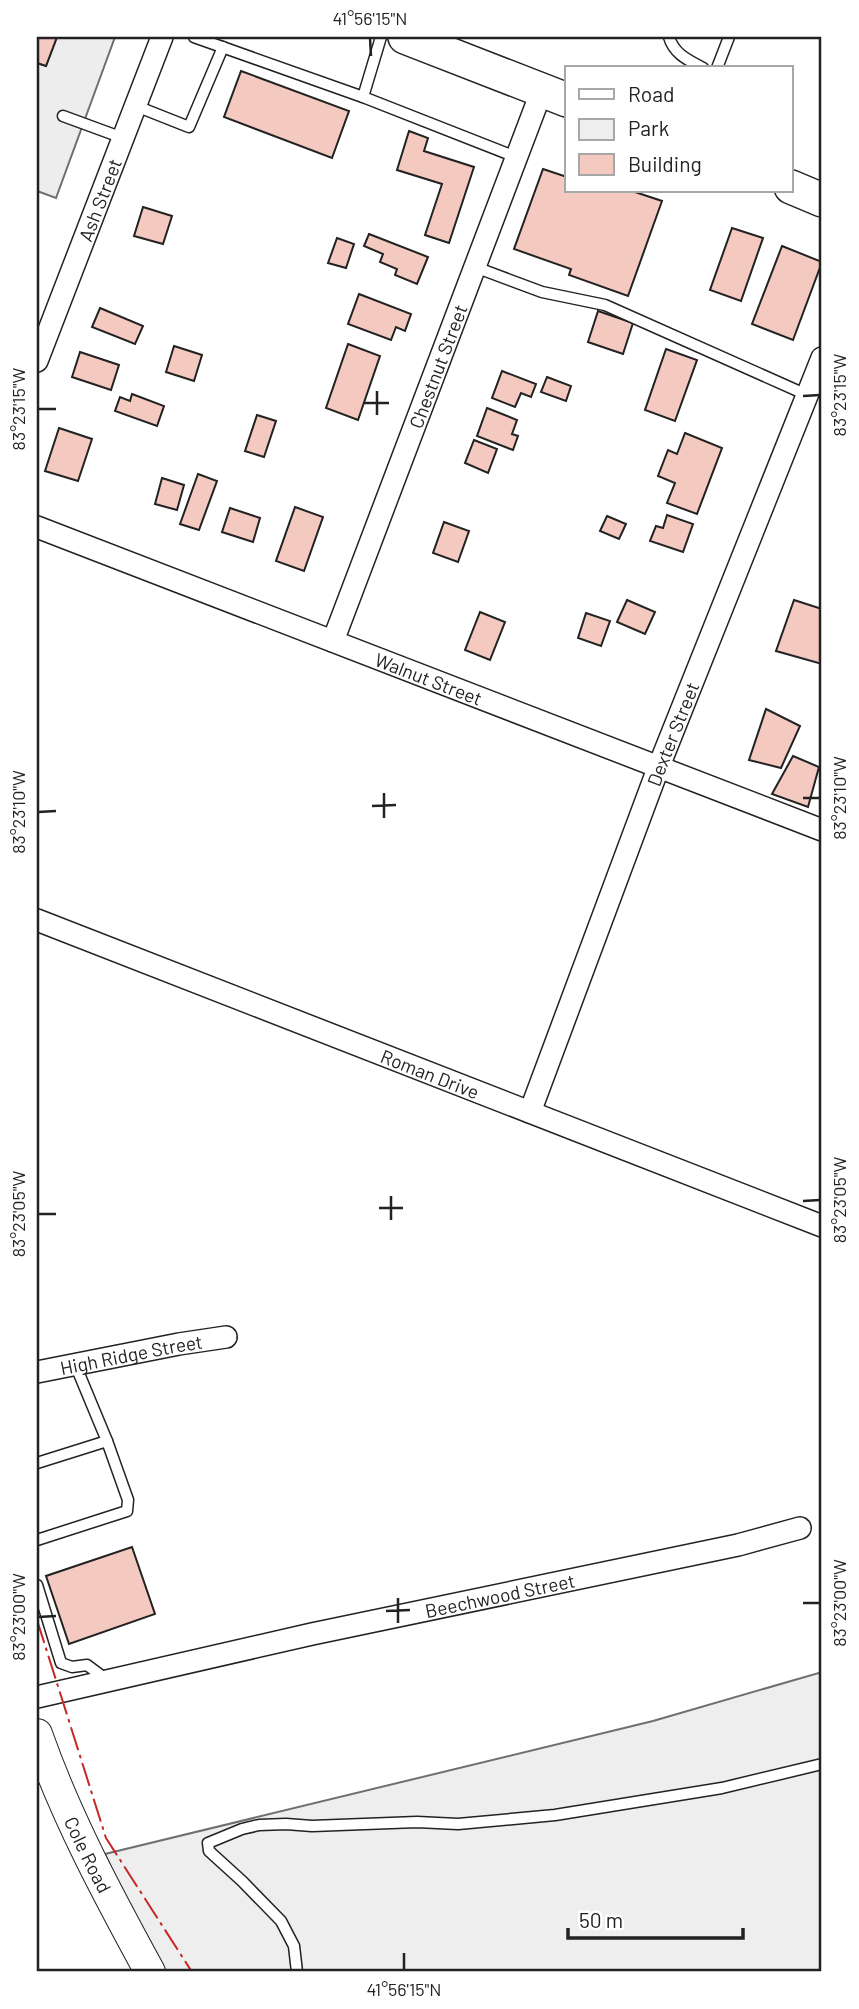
<svg xmlns="http://www.w3.org/2000/svg" width="859" height="2009" font-family="Barlow,sans-serif">
  <style>
    .green { fill: #eee; stroke: #6f6f6f; stroke-width: 2 }
    .parking { fill: #ededed; stroke: #6f6f6f; stroke-width: 2 }
    .building { fill: #f3c9c0; stroke: #222; stroke-width: 2 }
    .lines { fill: none; stroke-linecap: round; stroke-linejoin: round }
    .lane-casing { stroke: #222; stroke-width: 13 }
    .street-casing { stroke: #222; stroke-width: 24 }
    .secondary-casing { stroke: #222; stroke-width: 32 }
    .primary-casing { stroke: #222; stroke-width: 36 }
    .lane { stroke: #fff; stroke-width: 10 }
    .street { stroke: #fff; stroke-width: 21 }
    .secondary { stroke: #fff; stroke-width: 30 }
    .primary { stroke: #fff; stroke-width: 33 }
    .power { stroke: #c62828; stroke-width: 2; stroke-dasharray: 24 5 3.5 5; stroke-linecap: butt }
    .ticks { fill: none; stroke: #222; stroke-width: 2.5 }
    .labels { text-anchor: middle; dominant-baseline: central; stroke-width: 5; stroke-linejoin: round; paint-order: stroke }
    .street-label { font-size: 19px; fill: #222; stroke: #fff }
    .neatline { fill: none; stroke: #222; stroke-width: 2.5 }
    .ticks-label { font-size: 18px; text-anchor: middle; fill: #222 }
  </style>
  <rect width="100%" height="100%" fill="#fff"/>
  <!-- green -->
  <polygon class="green" points="822,1672 822,1972 166,1972 118,1884 105,1854 653,1721"/>
  <!-- parking -->
  <polygon class="parking" points="57,37 115,37 56,198 37,191 37,63 46,66"/>
  <!-- building -->
  <g class="building">
    <polygon points="37,37 57,37 46,66 37,63"/>
    <polygon points="241,71 349,111 332,158 224,117"/>
    <polygon points="409,131 428,138 424,151 474,167 449,243 425,235 442,184 397,170"/>
    <polygon points="543,169 567,177 567,191 632,191 662,201 628,296 569,275 571,269 514,249"/>
    <polygon points="143,207 172,216 163,244 134,236"/>
    <polygon points="732,228 763,238 741,301 710,290"/>
    <polygon points="369,234 428,257 417,284 395,275 397,269 380,262 383,254 364,246"/>
    <polygon points="337,238 354,244 346,268 328,263"/>
    <polygon points="782,246 822,262 793,340 752,324"/>
    <polygon points="359,294 411,314 405,331 396,327 391,340 348,324"/>
    <polygon points="100,308 143,326 135,344 92,327"/>
    <polygon points="598,311 633,323 623,354 588,342"/>
    <polygon points="348,344 380,356 358,420 326,408"/>
    <polygon points="174,346 202,355 194,381 166,372"/>
    <polygon points="666,349 697,360 675,421 645,410"/>
    <polygon points="80,352 119,365 111,390 72,377"/>
    <polygon points="502,371 536,384 531,397 521,393 515,407 492,398"/>
    <polygon points="547,377 571,386 566,401 541,392"/>
    <polygon points="132,394 164,406 157,426 115,411 120,397 130,401"/>
    <polygon points="487,408 517,420 512,434 518,436 513,450 477,436"/>
    <polygon points="257,415 276,421 264,457 245,451"/>
    <polygon points="59,428 92,439 78,481 45,471"/>
    <polygon points="685,433 722,448 697,514 667,503 675,483 658,476 668,450 677,454"/>
    <polygon points="474,440 497,449 488,473 465,463"/>
    <polygon points="198,474 217,481 199,530 180,524"/>
    <polygon points="162,478 184,485 177,510 155,504"/>
    <polygon points="295,507 323,517 304,571 276,561"/>
    <polygon points="230,508 260,518 253,542 222,532"/>
    <polygon points="667,515 693,524 683,552 650,541 656,526 663,528"/>
    <polygon points="607,516 626,524 619,539 600,531"/>
    <polygon points="444,522 469,531 458,562 433,553"/>
    <polygon points="627,600 655,612 645,634 617,622"/>
    <polygon points="794,600 822,609 822,664 776,651"/>
    <polygon points="480,612 505,622 490,660 465,650"/>
    <polygon points="586,613 610,621 601,646 578,638"/>
    <polygon points="766,709 800,726 781,768 749,760"/>
    <polygon points="793,756 819,767 808,807 772,794"/>
    <polygon points="132,1547 155,1614 69,1644 46,1576"/>
  </g>
  <g class="lines">
    <!-- lane casing -->
    <g class="lane-casing">
      <g id="lane">
        <polyline points="194,37 363,97 516,157"/>
        <path d="M669,37C674,54 688,60 703,68"/>
        <polyline points="717,68 729,37"/>
        <polyline points="363,97 381,37"/>
        <polyline points="136,106 189,127 223,47"/>
        <polyline points="63,116 123,138"/>
        <polyline points="475,267 542,292 605,305 807,395"/>
        <polyline points="37,1463 107,1441 75,1364"/>
        <polyline points="37,1540 127,1511 128,1500 107,1441"/>
        <polyline points="37,1585 61,1663 72,1667 87,1665 107,1680"/>
        <polyline points="297,1972 294,1946 281,1921 242,1881 209,1851 208,1843 242,1829 259,1825 286,1824 312,1826 417,1822 458,1824 555,1815 722,1788 822,1764"/>
      </g>
    </g>
    <!-- street casing -->
    <g class="street-casing">
      <g id="street">
        <path id="s1" d="M37,361L162,37"/>
        <path id="s2" d="M37,527L822,830"/>
        <path id="s3" d="M333,641L542,90"/>
        <path id="s4" d="M37,920L822,1226"/>
        <path id="s5" d="M530,1112L659,766L822,358"/>
        <path id="s6" d="M37,1372L179,1344L226,1337"/>
        <path id="s7" d="M37,1697L312,1634L738,1545L800,1528"/>
      </g>
    </g>
    <!-- secondary casing -->
    <g class="secondary-casing">
      <g id="secondary">
        <path id="s8" d="M37,1734C66,1817 108,1895 150,1972"/>
      </g>
    </g>
    <!-- primary casing -->
    <g class="primary-casing">
      <g id="primary">
        <polyline points="405,37 567,100"/>
        <polyline points="791,187 822,200"/>
      </g>
    </g>
    <!-- lane -->
    <use href="#lane" class="lane"/>
    <!-- street -->
    <use href="#street" class="street"/>
    <!-- secondary -->
    <use href="#secondary" class="secondary"/>
    <!-- primary -->
    <use href="#primary" class="primary"/>
    <!-- power -->
    <polyline class="power" points="37,1620 106,1838 192,1972"/>
  </g>
  <!-- ticks -->
  <path class="ticks" d="M370,38L371,56M377,391V415M803,396L820,395M364,403H389M38,409H56M384,793V818M803,798H820M372,806L396,805M38,812L56,811M391,1196V1220M803,1201L820,1200M379,1208H403M38,1214H56M398,1598V1623M803,1603H820M386,1611L410,1610M38,1617L56,1616M404,1953V1970"/>
  <g class="labels">
    <!-- street labels -->
    <g class="street-label">
      <text stroke="none"><textPath href="#s1" startOffset="173">Ash Street</textPath></text>
      <text stroke="none"><textPath href="#s3" startOffset="294">Chestnut Street</textPath></text>
      <text stroke="none"><textPath href="#s2" startOffset="420">Walnut Street</textPath></text>
      <text stroke="none"><textPath href="#s5" startOffset="404">Dexter Street</textPath></text>
      <text stroke="none"><textPath href="#s4" startOffset="422">Roman Drive</textPath></text>
      <text stroke="none"><textPath href="#s6" startOffset="96">High Ridge Street</textPath></text>
      <text stroke="none"><textPath href="#s7" startOffset="474">Beechwood Street</textPath></text>
      <text stroke="none"><textPath href="#s8" startOffset="131">Cole Road</textPath></text>
    </g>
  </g>
  <!-- border -->
  <rect width="859" height="2009" fill="none" stroke="#ffffff" stroke-width="77"/>
  <!-- legend -->
  <rect x="565" y="66" width="228" height="126" fill="#ffffff" stroke="#a7a7a7" stroke-width="2"/>
  <rect x="579" y="89" width="35" height="10" fill="#ffffff" stroke="#a7a7a7" stroke-width="2"/>
  <text x="628" y="102" font-size="21" fill="#222222">Road</text>
  <rect x="579" y="119" width="35" height="21" fill="#eeeeee" stroke="#a7a7a7" stroke-width="2"/>
  <text x="628" y="136" font-size="21" fill="#222222">Park</text>
  <rect x="579" y="154" width="35" height="21" fill="#f3c9c0" stroke="#a7a7a7" stroke-width="2"/>
  <text x="628" y="172" font-size="21" fill="#222222">Building</text>
  <!-- scale -->
  <path d="M568 1928v10h175v-10" fill="none" stroke="#222222" stroke-width="3.5"/>
  <text x="579" y="1928" font-size="21" fill="#222222" stroke="#ffffff" stroke-width="5" paint-order="stroke">50 m</text>
  <rect x="38" y="38" width="782" height="1932" class="neatline"/>
  <g class="ticks-label">
    <text x="370" y="25">41°56'15"N</text>
    <text transform="translate(840 395) rotate(-90)" y="6">83°23'15"W</text>
    <text transform="translate(19 409) rotate(-90)" y="6">83°23'15"W</text>
    <text transform="translate(840 798) rotate(-90)" y="6">83°23'10"W</text>
    <text transform="translate(19 812) rotate(-90)" y="6">83°23'10"W</text>
    <text transform="translate(840 1200) rotate(-90)" y="6">83°23'05"W</text>
    <text transform="translate(19 1214) rotate(-90)" y="6">83°23'05"W</text>
    <text transform="translate(840 1603) rotate(-90)" y="6">83°23'00"W</text>
    <text transform="translate(19 1617) rotate(-90)" y="6">83°23'00"W</text>
    <text x="404" y="1996">41°56'15"N</text>
  </g>
</svg>
